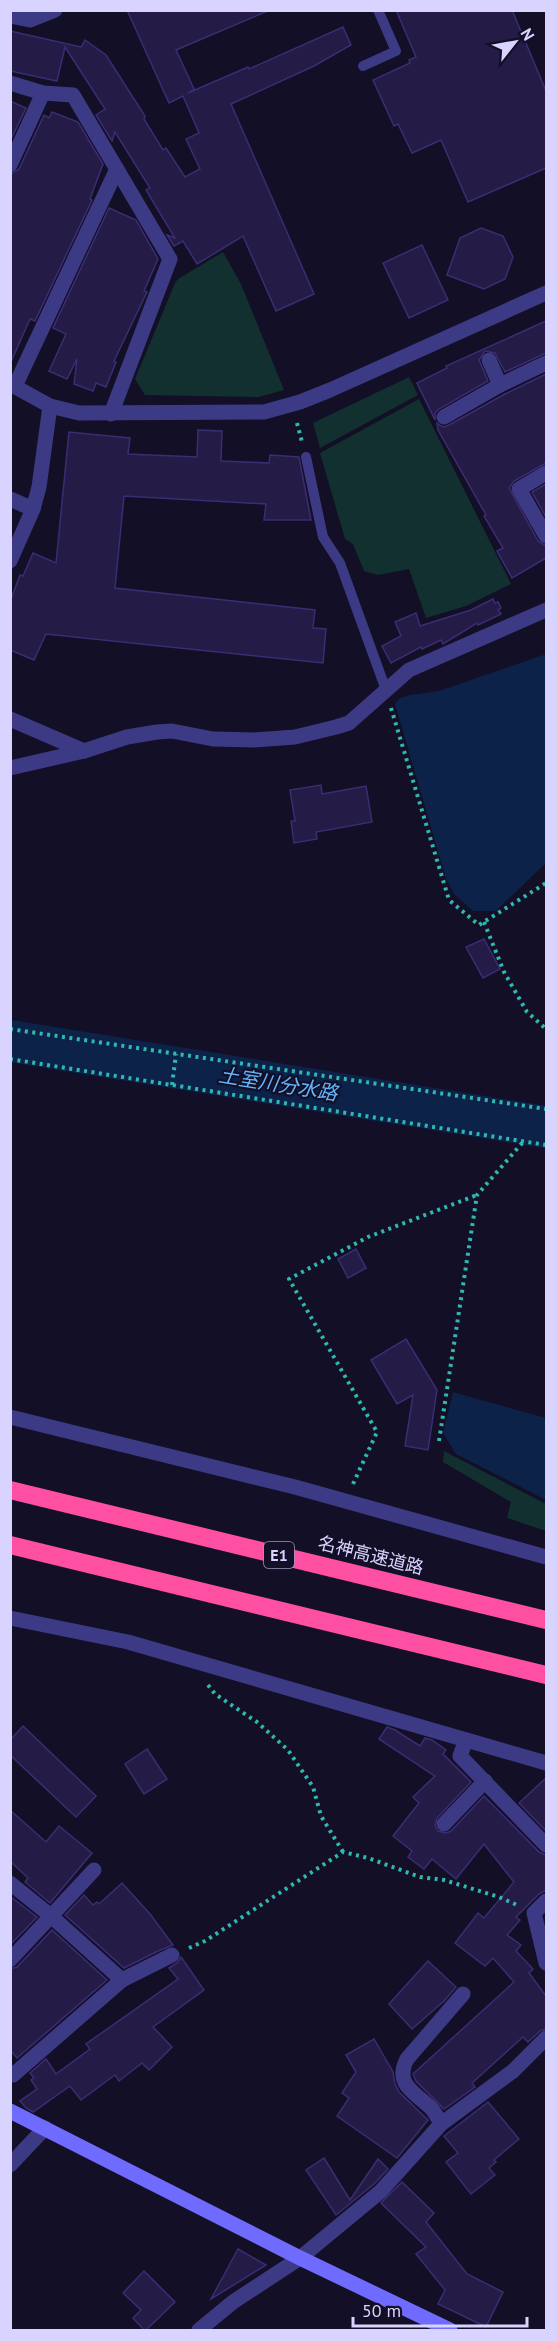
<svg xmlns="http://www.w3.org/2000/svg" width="557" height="2341" font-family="'PT Sans','Noto Sans JP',sans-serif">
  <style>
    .green { fill: #12302f }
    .water { fill: #0c2248 }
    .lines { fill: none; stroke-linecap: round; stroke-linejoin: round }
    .river { stroke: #0c2248; stroke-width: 42 }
    .building { fill: #241b47; stroke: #3b2d73; stroke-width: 1.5 }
    .path { stroke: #2fb8b0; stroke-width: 4; stroke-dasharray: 3 4.5; stroke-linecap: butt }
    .lane { stroke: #3d3a85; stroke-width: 10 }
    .street { stroke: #3d3a85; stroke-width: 15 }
    .secondary { stroke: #6f6bff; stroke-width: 15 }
    .highway { stroke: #ff4fa3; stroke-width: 18 }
    .labels { text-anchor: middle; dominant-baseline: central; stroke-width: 4.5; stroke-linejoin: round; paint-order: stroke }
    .shield { fill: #130f26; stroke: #9e99be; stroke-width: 1.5 }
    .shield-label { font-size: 16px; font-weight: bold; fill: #d9d4ff }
    .street-label { font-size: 18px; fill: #d9d4ff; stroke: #130f26 }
    .water-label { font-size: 20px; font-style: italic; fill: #62b6ff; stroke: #130f26 }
  </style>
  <rect width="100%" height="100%" fill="#130f26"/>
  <!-- green -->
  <g class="green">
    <polygon points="223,252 241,284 284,390 259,397 145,395 135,379 175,283 178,279"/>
    <polygon points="409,377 418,395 320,448 313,423"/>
    <polygon points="419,399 511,584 466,606 426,618 409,569 378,575 364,571 353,544 345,539 320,453"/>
    <polygon points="444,1451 546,1504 546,1531 507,1518 511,1502 443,1462"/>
  </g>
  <!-- water -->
  <g class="water">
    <polygon points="546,654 546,863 496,911 473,911 454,894 446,879 395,704 400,698 410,695 439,691"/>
    <polygon points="453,1392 546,1418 546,1500 456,1454 443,1433"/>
  </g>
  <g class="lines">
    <!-- river -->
    <polyline class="river" points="10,1041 546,1127"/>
  </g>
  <!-- building -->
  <g class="building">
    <polygon points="127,10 270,10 176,50 194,89 188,93 248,67 249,69 343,27 351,45 314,66 231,104 314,294 276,311 243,236 197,264 183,241 174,246 167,235 175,238 146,190 150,188 115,132 112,141 96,115 105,109 65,47 57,81 10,71 10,31 81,47 85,40 106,55 145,116 144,119 163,150 166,148 185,177 200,169 186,139 199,133 183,96 169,103"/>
    <polygon points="396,10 512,10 546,91 546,168 468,202 441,140 412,153 398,124 394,126 373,80 410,63 409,60 416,57"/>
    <polygon points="10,101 26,108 10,141"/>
    <polygon points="52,112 78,122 103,164 90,199 92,200 35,321 30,319 10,364 10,175 19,169 44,115 49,118"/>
    <polygon points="109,208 136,220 158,259 144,291 147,292 114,361 116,362 106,387 96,383 93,391 74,384 77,359 67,379 49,371 66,334 53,328"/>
    <polygon points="481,228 503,236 513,257 505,279 484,289 447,275 460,238"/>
    <polygon points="422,245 448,300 409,318 383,263"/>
    <polygon points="546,321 546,353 505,372 495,353 485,351 479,360 488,381 439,409 435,413 435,420 417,383 447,368 446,366"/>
    <polygon points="546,374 546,463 514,481 509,488 538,541 546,546 546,558 512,578 497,551 503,548 484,516 486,515 438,430 437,423 443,427 449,425 505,394"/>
    <polygon points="198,430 222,431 221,461 269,463 270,455 299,457 311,520 264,520 266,504 124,496 115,588 315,610 313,628 326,629 323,663 46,634 34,660 10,650 10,602 20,575 23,576 33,553 56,563 69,432 130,438 128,454 197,457"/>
    <polygon points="546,484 546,517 532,492"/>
    <polygon points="493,599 495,603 498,602 501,608 498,610 501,614 478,625 477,623 443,644 441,640 422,649 421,647 391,663 382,646 401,636 395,622 416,613 420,626 471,610"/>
    <polygon points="321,785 322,794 366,786 372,822 316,832 317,839 294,843 291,821 295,821 290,790"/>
    <polygon points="484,939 500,969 483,978 466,947"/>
    <polygon points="356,1249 366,1268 348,1278 338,1259"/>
    <polygon points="406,1339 437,1390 428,1450 405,1446 413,1395 397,1404 371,1360"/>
    <polygon points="23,1726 96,1796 76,1817 10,1755 10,1740"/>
    <polygon points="387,1727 395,1730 420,1746 425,1738 432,1740 446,1750 443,1754 471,1782 437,1818 435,1826 438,1831 446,1833 451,1831 484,1796 539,1852 546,1855 546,1890 539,1894 516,1917 520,1920 507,1935 521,1945 516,1951 533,1969 529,1973 546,1996 546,2029 540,2031 528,2042 523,2037 472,2083 475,2087 444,2109 416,2081 413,2074 514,1982 493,1958 485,1966 455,1943 478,1913 484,1918 514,1882 484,1844 456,1879 432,1859 424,1869 408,1857 412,1851 393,1836 419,1803 413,1797 435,1776 379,1739"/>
    <polygon points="147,1749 167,1779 144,1794 125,1764"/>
    <polygon points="546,1778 546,1831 519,1803"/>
    <polygon points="10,1810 46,1842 59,1826 92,1853 50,1903 25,1882 28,1878 10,1861"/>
    <polygon points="122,1883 150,1914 173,1945 156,1952 124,1968 65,1915 84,1895 93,1905 97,1902 99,1904"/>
    <polygon points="11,1897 37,1917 10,1945 10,1898"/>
    <polygon points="52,1930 107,1980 17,2058 10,2050 10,1969 17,1967"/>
    <polygon points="181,1957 204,1990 153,2027 172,2047 149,2070 142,2063 119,2081 115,2075 81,2100 70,2086 33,2112 26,2108 20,2101 37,2089 31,2080 34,2078 30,2073 46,2059 56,2074 90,2049 86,2044 178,1979 169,1968 177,1963"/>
    <polygon points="428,1961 456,1987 444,2001 412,2029 389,2004"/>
    <polygon points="374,2039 393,2072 395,2084 399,2092 428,2120 397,2158 337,2116 349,2098 342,2093 356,2072 346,2055"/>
    <polygon points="488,2102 519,2139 494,2160 496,2162 489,2168 495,2175 471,2194 446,2162 458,2153 444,2136"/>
    <polygon points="324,2158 350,2200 378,2159 388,2169 374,2184 336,2215 306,2170"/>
    <polygon points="402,2182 434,2213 426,2222 467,2274 503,2292 486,2327 438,2304 445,2290 416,2254 426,2247 381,2203"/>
    <polygon points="238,2249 266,2265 211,2299"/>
    <polygon points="144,2271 175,2302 145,2331 133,2318 141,2310 123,2293"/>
  </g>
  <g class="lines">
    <!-- path -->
    <g class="path">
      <polyline points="297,423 302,442"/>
      <polyline points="391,708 449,900 479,925 546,883"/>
      <polyline points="484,922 504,972 527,1012 546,1029"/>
      <polyline points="10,1029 546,1109"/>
      <polyline points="10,1059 546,1145"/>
      <polyline points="172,1085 176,1054"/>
      <polyline points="439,1441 477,1195 523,1142"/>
      <polyline points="353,1484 377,1432 289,1279 368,1237 477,1195"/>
      <polyline points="208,1685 215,1694 257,1722 288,1750 313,1787 321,1816 343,1852"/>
      <polyline points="189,1948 205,1941 343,1852 368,1858 420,1877 444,1880 499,1897 517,1905"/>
    </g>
    <!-- lane -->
    <g class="lane">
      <polyline points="363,66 396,51 378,10"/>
      <polyline points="306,457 323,537 340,563 386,690"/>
    </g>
    <!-- street -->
    <g class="street">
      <polyline points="10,16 30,20 55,10"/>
      <polyline points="10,83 43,93 73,95 170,259 111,414"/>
      <polyline points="10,165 43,93"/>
      <polyline points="489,360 500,385"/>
      <polyline points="10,384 50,406 79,413 264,412 300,402 330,390 546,293"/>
      <polyline points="15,386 117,169"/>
      <polyline points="444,417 500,385 546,363"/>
      <polyline points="546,473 519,489 546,536"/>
      <polyline points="10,499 33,509"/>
      <polyline points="10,561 33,509 39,487 50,406"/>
      <polyline points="10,719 84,751"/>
      <polyline points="10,768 84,751 127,737 157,732 172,731 213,739 254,740 295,737 336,727 349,723 409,670 546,610"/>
      <polyline points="10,1417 295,1487 546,1557"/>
      <polyline points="10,1618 128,1642 546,1763"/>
      <polyline points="466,1740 460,1756 546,1845"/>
      <polyline points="444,1824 485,1781"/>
      <polyline points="10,1883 51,1916 122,1980"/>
      <polyline points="546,1901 534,1913 546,1963"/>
      <polyline points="10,1960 94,1870"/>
      <polyline points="13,2075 122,1980 172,1955"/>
      <path d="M441,2124C438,2118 435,2112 431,2108C414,2092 394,2084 407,2059L463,1994"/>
      <polyline points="10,2165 45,2128"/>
      <polyline points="199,2330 233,2302 300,2258 381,2191 441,2124 513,2071 546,2038"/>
    </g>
    <!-- secondary -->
    <polyline class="secondary" points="10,2111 300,2258 450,2330"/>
    <!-- highway -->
    <g class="highway">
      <polyline points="10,1490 546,1620"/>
      <polyline points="10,1545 546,1675"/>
    </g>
  </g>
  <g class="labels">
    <!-- shield labels -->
    <rect class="shield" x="264" y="1542" width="30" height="26" rx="4.5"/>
    <g class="shield-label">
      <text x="279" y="1555">E1</text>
    </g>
    <!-- street labels -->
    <g class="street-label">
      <text transform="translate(371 1555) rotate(14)">名神高速道路</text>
    </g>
    <!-- water labels -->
    <g class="water-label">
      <text transform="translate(278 1084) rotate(9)">土室川分水路</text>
    </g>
  </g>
  <!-- border -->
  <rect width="557" height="2341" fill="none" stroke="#d9d4ff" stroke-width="24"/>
  <!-- north arrow -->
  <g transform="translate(515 42) rotate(59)" stroke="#130f26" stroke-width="4.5" paint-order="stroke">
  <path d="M0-4.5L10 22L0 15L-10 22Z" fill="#d9d4ff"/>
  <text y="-9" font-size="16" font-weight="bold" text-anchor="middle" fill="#d9d4ff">N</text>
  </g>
  <!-- scale -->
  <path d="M353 2317v9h174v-9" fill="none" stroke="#d9d4ff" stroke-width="3"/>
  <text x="362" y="2317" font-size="18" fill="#d9d4ff" stroke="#130f26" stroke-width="4.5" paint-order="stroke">50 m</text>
</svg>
